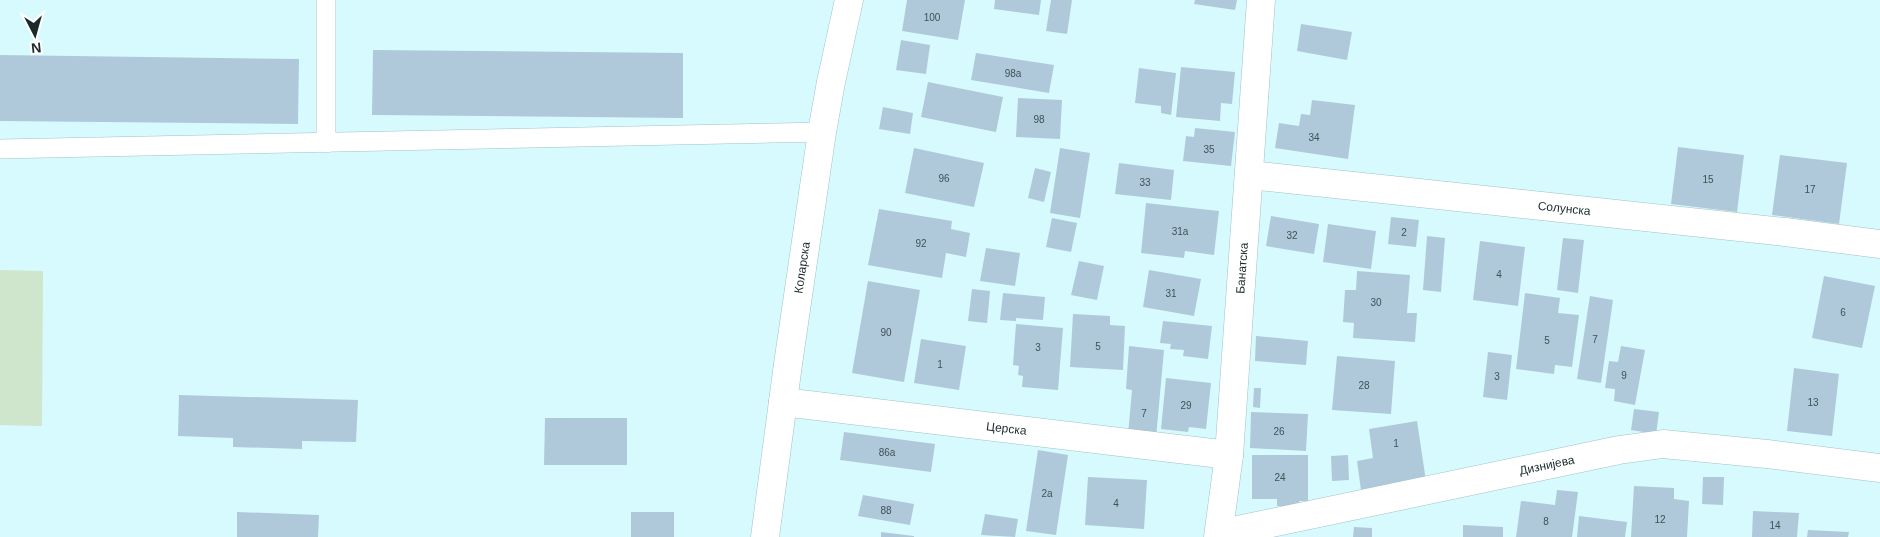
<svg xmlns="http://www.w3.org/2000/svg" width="1880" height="537" font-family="Arial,sans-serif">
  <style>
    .green { fill: #cfe5cc }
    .building { fill: #afc9da }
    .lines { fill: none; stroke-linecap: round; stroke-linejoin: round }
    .service-casing { stroke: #a0c2c6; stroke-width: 20 }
    .minor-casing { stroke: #a0c2c6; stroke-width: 29 }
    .secondary-casing { stroke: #a0c2c6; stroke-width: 29 }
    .service { stroke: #fff; stroke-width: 19 }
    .minor { stroke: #fff; stroke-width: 28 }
    .secondary { stroke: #fff; stroke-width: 28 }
    .labels { text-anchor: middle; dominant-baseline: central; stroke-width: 4; stroke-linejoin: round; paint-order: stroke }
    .number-label { font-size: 10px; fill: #405156 }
    .street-label { font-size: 12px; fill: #1b292a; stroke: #fff }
  </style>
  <rect width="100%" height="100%" fill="#d7faff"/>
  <!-- green -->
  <polygon class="green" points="0,270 43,271 42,426 0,425"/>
  <!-- building -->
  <g class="building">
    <polygon points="907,0 965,0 958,40 902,31"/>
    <polygon points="995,0 1041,0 1039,15 994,9"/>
    <polygon points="1051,0 1072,0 1067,34 1046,31"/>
    <polygon points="1195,0 1237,0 1235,10 1194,4"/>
    <polygon points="1301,24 1352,32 1347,60 1297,51"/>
    <polygon points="901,40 930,45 926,74 896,70"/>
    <polygon points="373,50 683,53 683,118 372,115"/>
    <polygon points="976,53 1054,65 1049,93 971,80"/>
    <polygon points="0,55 299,59 298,124 0,121"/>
    <polygon points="1181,67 1235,72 1232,104 1221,103 1220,121 1176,117"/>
    <polygon points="1139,68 1176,73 1171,115 1161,113 1161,106 1135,103"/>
    <polygon points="928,82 1003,97 996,132 921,117"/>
    <polygon points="1018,98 1062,100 1060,139 1016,137"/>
    <polygon points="1312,100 1355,105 1348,159 1275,148 1279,123 1299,126 1301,114 1310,115"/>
    <polygon points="883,107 913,113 910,134 879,129"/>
    <polygon points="1195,128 1235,132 1231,166 1183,161 1186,136 1194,137"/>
    <polygon points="1678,147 1744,155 1737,212 1671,204"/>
    <polygon points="914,148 984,163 974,207 905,193"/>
    <polygon points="1060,148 1090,153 1080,218 1050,213"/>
    <polygon points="1780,155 1847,163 1839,224 1772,215"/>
    <polygon points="1119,163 1174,170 1171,200 1115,194"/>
    <polygon points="1035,168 1051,172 1044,202 1028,198"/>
    <polygon points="1146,203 1219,211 1214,255 1185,251 1184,258 1141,253"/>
    <polygon points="879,209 952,221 951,229 970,233 966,257 946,253 942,278 868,265"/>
    <polygon points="1271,216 1319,224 1314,254 1266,246"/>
    <polygon points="1391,217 1419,220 1416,247 1388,244"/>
    <polygon points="1052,218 1077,223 1071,252 1046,247"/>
    <polygon points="1328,224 1376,231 1371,269 1323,262"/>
    <polygon points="1427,236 1445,238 1441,292 1423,290"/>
    <polygon points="1563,238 1584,240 1578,293 1557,290"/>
    <polygon points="1480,241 1525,247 1518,306 1473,300"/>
    <polygon points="986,248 1020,253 1015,286 980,281"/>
    <polygon points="1079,261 1104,266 1097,300 1071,295"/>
    <polygon points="1149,270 1201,279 1194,316 1143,307"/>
    <polygon points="1357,271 1410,275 1407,313 1417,313 1415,342 1353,338 1354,323 1343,322 1345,290 1356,290"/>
    <polygon points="1824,276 1875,286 1862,348 1812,338"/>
    <polygon points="868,281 920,290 904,382 852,373"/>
    <polygon points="972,289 990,291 987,323 968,321"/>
    <polygon points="1003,293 1045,297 1043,320 1016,318 1016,321 1000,320"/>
    <polygon points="1525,293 1560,298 1558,313 1579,315 1572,367 1555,365 1554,374 1516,369"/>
    <polygon points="1590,296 1613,300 1601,383 1577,379"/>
    <polygon points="1073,314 1110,316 1110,325 1125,326 1123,370 1070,367"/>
    <polygon points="1163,321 1212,326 1208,359 1183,356 1184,350 1170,349 1171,344 1160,343"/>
    <polygon points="1016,324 1063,328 1058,390 1022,387 1023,376 1018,375 1019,366 1013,365"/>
    <polygon points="1256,336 1308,341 1306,365 1255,361"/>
    <polygon points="921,339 966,346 959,390 914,383"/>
    <polygon points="1129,346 1164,350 1156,438 1128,435 1132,390 1126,389"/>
    <polygon points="1621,346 1645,350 1635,405 1614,401 1615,389 1605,388 1609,361 1618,362"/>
    <polygon points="1488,352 1512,355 1507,400 1483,397"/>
    <polygon points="1337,356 1395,361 1391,414 1332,410"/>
    <polygon points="1794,368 1839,374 1832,436 1787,431"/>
    <polygon points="1166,378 1211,383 1206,429 1189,427 1188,432 1161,429"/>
    <polygon points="1254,388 1261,388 1260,408 1253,407"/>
    <polygon points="179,395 358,400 356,442 302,441 302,449 233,447 233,438 178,436"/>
    <polygon points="1634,409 1659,412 1656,434 1631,430"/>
    <polygon points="1251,412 1308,414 1306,451 1250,448"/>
    <polygon points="545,418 627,418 627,465 544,465"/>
    <polygon points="1417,421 1426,481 1361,490 1357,461 1373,458 1369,429"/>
    <polygon points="844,432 935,444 931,472 840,460"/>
    <polygon points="1038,450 1068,455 1056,535 1026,531"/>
    <polygon points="1252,455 1308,455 1308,501 1299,501 1299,507 1277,506 1277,499 1252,499"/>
    <polygon points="1348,455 1349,480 1332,481 1331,456"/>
    <polygon points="1088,477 1147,480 1144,529 1085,525"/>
    <polygon points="1703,477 1724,477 1723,505 1702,504"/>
    <polygon points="1634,486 1674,488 1674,499 1689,501 1687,537 1631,537"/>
    <polygon points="1557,490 1578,492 1572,537 1516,537 1521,501 1555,505"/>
    <polygon points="863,495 914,504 910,525 858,516"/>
    <polygon points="1753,511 1799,513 1797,537 1752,537"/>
    <polygon points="237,512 319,515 318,537 237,537"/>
    <rect x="631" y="512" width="43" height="25"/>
    <polygon points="985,514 1018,519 1015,537 981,535"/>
    <polygon points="1579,516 1627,522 1625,537 1577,537"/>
    <polygon points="1463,525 1503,527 1503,537 1463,537"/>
    <polygon points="1354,527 1372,528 1372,537 1353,537"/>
    <polygon points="1808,530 1849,532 1848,537 1807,537"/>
    <polygon points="881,532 914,536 914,537 881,537"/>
  </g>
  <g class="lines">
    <!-- service casing -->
    <g class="service-casing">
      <g id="service">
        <polyline points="326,143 326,0"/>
        <polyline points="0,149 822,132"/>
      </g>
    </g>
    <!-- minor casing -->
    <g class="minor-casing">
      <g id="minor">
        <path id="s1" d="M1250,175L1785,232L1880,244"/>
        <path id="s2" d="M783,402L1229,455"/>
        <path id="s3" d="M1219,534L1619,450L1663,444L1767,454L1880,468"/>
        <path id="s4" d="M1218,537L1229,455L1261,0"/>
      </g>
    </g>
    <!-- secondary casing -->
    <g class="secondary-casing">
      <g id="secondary">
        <path id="s5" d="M765,537L788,364L822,132L831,82L849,0"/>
      </g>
    </g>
    <!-- service -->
    <use href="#service" class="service"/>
    <!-- minor -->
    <use href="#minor" class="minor"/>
    <!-- secondary -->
    <use href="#secondary" class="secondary"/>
  </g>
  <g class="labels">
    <!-- number labels -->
    <g class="number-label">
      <text x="932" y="17">100</text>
      <text x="1013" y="73">98a</text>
      <text x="1039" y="119">98</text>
      <text x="1314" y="137">34</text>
      <text x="1209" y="149">35</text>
      <text x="944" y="178">96</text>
      <text x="1708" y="179">15</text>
      <text x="1145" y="182">33</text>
      <text x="1810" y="189">17</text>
      <text x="1180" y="231">31a</text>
      <text x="1404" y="232">2</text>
      <text x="1292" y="235">32</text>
      <text x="921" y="243">92</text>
      <text x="1499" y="274">4</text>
      <text x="1171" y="293">31</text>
      <text x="1376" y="302">30</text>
      <text x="1843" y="312">6</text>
      <text x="886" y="332">90</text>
      <text x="1595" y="339">7</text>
      <text x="1547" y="340">5</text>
      <text x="1098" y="346">5</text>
      <text x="1038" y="347">3</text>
      <text x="940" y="364">1</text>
      <text x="1624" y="375">9</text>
      <text x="1497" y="376">3</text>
      <text x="1364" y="385">28</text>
      <text x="1813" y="402">13</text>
      <text x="1186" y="405">29</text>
      <text x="1144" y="413">7</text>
      <text x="1279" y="431">26</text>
      <text x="1396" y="443">1</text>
      <text x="887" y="452">86a</text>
      <text x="1280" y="477">24</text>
      <text x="1047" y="493">2a</text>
      <text x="1116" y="503">4</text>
      <text x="886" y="510">88</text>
      <text x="1660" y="519">12</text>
      <text x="1546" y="521">8</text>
      <text x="1775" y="525">14</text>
    </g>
    <!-- street labels -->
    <g class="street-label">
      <text stroke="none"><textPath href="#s1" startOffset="316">Солунска</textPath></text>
      <text stroke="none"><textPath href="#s5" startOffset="272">Коларска</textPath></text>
      <text stroke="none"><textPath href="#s4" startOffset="270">Банатска</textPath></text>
      <text stroke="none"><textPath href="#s2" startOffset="225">Церска</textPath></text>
      <text stroke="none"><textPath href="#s3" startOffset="335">Дизнијева</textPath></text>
    </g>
  </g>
  <!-- north arrow -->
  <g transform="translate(35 35) rotate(174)" stroke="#ffffff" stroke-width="4" paint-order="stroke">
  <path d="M0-4L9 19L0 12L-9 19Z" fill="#1b292a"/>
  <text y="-8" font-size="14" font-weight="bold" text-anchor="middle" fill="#1b292a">N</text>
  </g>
</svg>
